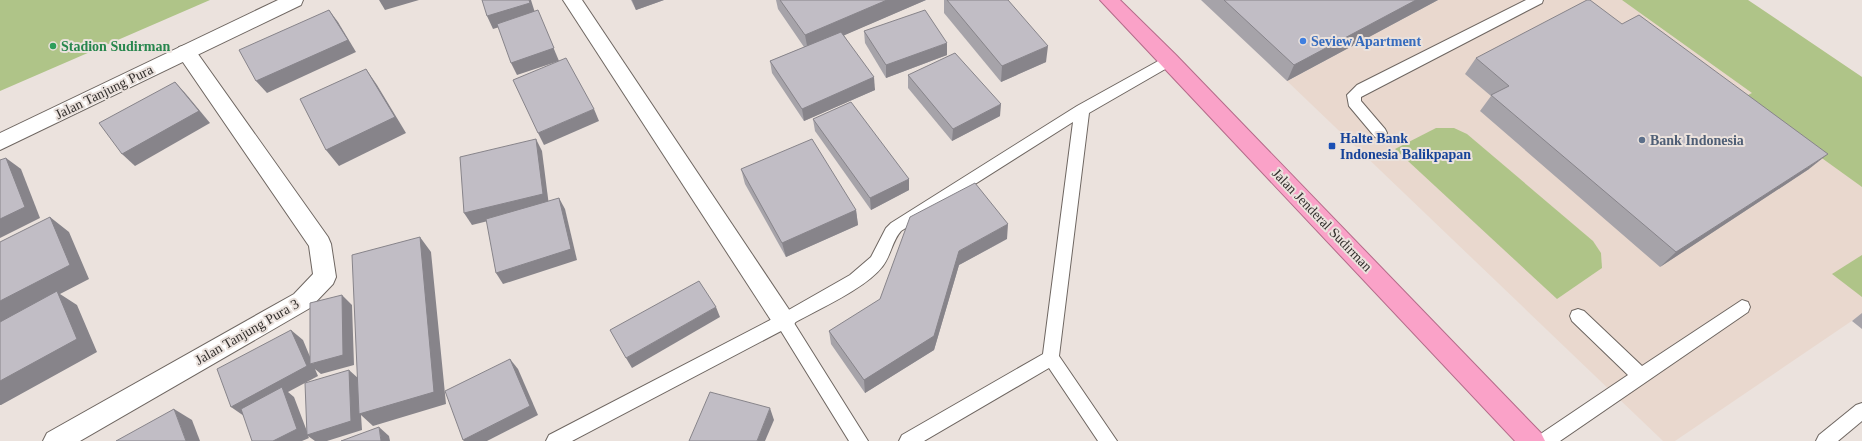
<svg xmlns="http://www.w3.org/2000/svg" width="1862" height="441" font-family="Georgia,serif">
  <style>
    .built { fill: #e9d8ce }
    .green { fill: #afc488 }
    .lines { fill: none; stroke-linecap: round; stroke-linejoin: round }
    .service-casing { stroke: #6e6661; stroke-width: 2 }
    .minor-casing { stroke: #6e6661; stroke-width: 2 }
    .tertiary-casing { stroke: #6e6661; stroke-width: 2 }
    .trunk-casing { stroke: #b46b89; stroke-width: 2 }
    .service { fill: #fff; fill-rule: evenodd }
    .minor { fill: #fff; fill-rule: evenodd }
    .tertiary { fill: #fff; fill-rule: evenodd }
    .trunk { fill: #faa2c8; fill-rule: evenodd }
    .wall { fill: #a6a3a9 }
    .shaded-wall { fill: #87848a }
    .building { fill: #c1bdc5; stroke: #87848a }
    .shop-dot { fill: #3f7fe0; stroke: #ebe2dd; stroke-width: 1.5 }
    .leisure-dot { fill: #2e9e5b; stroke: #ebe2dd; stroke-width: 1.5 }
    .service-dot { fill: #5c6f8a; stroke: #ebe2dd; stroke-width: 1.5 }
    .transit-dot { fill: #1a4fb4; stroke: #ebe2dd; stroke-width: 1.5 }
    .labels { text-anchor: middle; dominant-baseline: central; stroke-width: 4; stroke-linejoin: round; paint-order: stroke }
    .shop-label { font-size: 14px; font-weight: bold; fill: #366cbe; stroke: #ebe2dd; text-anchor: start }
    .leisure-label { font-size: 14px; font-weight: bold; fill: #27864d; stroke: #ebe2dd; text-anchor: start }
    .street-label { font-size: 14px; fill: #33302e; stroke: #ebe2dd }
    .transit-label { font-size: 14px; font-weight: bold; fill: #164399; stroke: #ebe2dd; text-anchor: start }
    .service-label { font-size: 14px; font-weight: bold; fill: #4e5e75; stroke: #ebe2dd; text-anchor: start }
  </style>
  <rect width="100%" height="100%" fill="#ebe2dd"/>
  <!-- built -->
  <polygon class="built" points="1438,0 1748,0 1862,77 1862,314 1675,441 1663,441 1287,81"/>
  <!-- green -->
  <g class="green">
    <polygon points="0,0 210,0 0,91"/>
    <polygon points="1622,0 1748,0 1862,77 1862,187 1740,99 1752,93"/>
    <polygon points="1436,128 1454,128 1467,134 1593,241 1601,253 1602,268 1557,299 1395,149"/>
    <polygon points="1862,255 1862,297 1832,274"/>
  </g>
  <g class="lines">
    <!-- service casing -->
    <g class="service-casing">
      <g id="service">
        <polygon points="1526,0 1543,0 1542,3 1361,97 1361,101 1385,129 1387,133 1385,137 1380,139 1375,137 1349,106 1347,95 1357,85"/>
        <path d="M1169,55L1174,56L1176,60L1174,64L1089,113L1059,356L1117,441H1098L1049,368L924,441H899L902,435L1043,354L1073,122L901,231C892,241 891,256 882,267C866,288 819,309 794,323L868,441H849L781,331L572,441H546L549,435L778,316L850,275L871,257L886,228L891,223L1077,106Z"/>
        <polygon points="1742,300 1748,302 1750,307 1748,312 1560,441 1536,441 1539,435 1628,375 1572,321 1570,316 1572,311 1578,309 1584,311 1642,366"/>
        <polygon points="1862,403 1862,421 1838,441 1816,441 1819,435 1856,405"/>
      </g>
    </g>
    <!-- minor casing -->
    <g class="minor-casing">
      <g id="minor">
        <polygon points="563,0 582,0 792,314 796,321 792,328 784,331 776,328"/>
        <polygon points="186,45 193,47 328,237 331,244 336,277 333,284 310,308 80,441 43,441 47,433 294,294 313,274 309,246 176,52 179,47"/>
      </g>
    </g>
    <!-- tertiary casing -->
    <g class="tertiary-casing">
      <polygon id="tertiary" points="278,0 303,0 301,5 0,150 0,133"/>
    </g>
    <!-- trunk casing -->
    <g class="trunk-casing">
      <polygon id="trunk" points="1100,0 1120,0 1176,55 1541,433 1545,441 1515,441"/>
    </g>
    <!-- service -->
    <use href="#service" class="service"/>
    <!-- minor -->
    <use href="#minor" class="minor"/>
    <!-- tertiary -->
    <use href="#tertiary" class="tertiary"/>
    <!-- trunk -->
    <use href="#trunk" class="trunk"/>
  </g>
  <!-- wall -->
  <g class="wall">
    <polygon points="631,0 664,0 636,10"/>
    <polygon points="776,0 926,0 844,35 875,90 804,121 772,73 770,61 804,47 778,9"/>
    <polygon points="944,0 1008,0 1046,62 1001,82 944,13"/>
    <polygon points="1201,0 1438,0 1287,81"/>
    <polygon points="864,31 947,55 886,78 865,43"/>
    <polygon points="1476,58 1809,169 1660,267 1480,111 1491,96 1465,74"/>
    <polygon points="908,75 1000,116 952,141 908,88"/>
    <polygon points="813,119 909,179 909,190 871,210 815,131"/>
    <polygon points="741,169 856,210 858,225 786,257 745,184"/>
    <polygon points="1007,239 959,265 934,350 865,393 831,344 829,331"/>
    <polygon points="1862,313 1862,329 1852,321"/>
  </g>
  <!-- shaded-wall -->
  <g class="shaded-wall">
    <polygon points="379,0 419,0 385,10"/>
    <polygon points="529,0 531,0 536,16 493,29 487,16"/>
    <polygon points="632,0 664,0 636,10"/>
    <polygon points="887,0 926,0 808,51 805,35"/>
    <polygon points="1416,0 1438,0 1287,81 1294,65"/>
    <polygon points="329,10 338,22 356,52 267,93 256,81"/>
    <polygon points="543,23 559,61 517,75 511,63"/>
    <polygon points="947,43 947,55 886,78 886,65"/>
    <polygon points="1048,46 1046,62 1001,82 1002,66"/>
    <polygon points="366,69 377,85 406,133 339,166 326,150"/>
    <polygon points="874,77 875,90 804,121 802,109"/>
    <polygon points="175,82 186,94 210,123 135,166 122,154"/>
    <polygon points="1001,104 1000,116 952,141 953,129"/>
    <polygon points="594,109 599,121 544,145 538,133"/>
    <polygon points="536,139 542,151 549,206 472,225 464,213"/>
    <polygon points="1828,154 1809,169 1660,267 1676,252"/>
    <polygon points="6,158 21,169 40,218 0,238 0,219"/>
    <polygon points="909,179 909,190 871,210 870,198"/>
    <polygon points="559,198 565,209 577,260 503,284 496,273"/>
    <polygon points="856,210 858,225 786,257 782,243"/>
    <polygon points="50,217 69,232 89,279 60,294 77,305 97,352 1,405 0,405 0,301"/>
    <polygon points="1008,224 1007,239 959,265 934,350 865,393 864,380 959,251"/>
    <polygon points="420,237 431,252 446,404 373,426 361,415 362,430 327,441 315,441 308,436 309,438 302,441 273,441 244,416 231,407 291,330 303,340 313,364 342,295 352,305 354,365 321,374 315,369 318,376 288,392 294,397 308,434 349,370 359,379"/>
    <polygon points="716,307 720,317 632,368 626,358"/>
    <polygon points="510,359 518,369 538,415 487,441 464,441 463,440"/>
    <polygon points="770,408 774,420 765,441 757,441"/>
    <polygon points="174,409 192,420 200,441 186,441"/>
    <polygon points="379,427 389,436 390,441 381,441"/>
  </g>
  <!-- building -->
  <g class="building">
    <polygon points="482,0 529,0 530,3 487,16"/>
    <polygon points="780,0 887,0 805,35"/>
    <polygon points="947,0 1008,0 1048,46 1002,66"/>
    <polygon points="1224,0 1416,0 1294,65"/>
    <polygon points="1587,0 1590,0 1622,24 1639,15 1828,154 1676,252 1491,95 1509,86 1476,58"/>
    <polygon points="329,10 348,40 256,81 239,50"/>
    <polygon points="538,10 554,48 511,63 497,24"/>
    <polygon points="925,10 947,43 886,65 864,31"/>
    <polygon points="841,32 874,77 802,109 770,61"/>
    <polygon points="955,53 1001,104 953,129 908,75"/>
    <polygon points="566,58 594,109 538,133 513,80"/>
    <polygon points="366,69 395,117 326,150 300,99"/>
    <polygon points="175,82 199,111 122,154 99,123"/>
    <polygon points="851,102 909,179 870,198 813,119"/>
    <polygon points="536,139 543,194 464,213 460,157"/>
    <polygon points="812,139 856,210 782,243 741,169"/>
    <polygon points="6,158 25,207 0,219 0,160"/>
    <polygon points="975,183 1008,224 959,251 934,336 864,380 829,331 880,299 910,217"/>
    <polygon points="559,198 571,249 496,273 486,219"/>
    <polygon points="50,217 70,265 0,301 0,242"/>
    <polygon points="420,237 434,392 359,414 352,255"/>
    <polygon points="699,281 716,307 626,358 610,330"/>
    <polygon points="57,291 77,339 0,381 0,322"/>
    <polygon points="342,295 343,355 310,364 310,303"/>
    <polygon points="291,330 307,366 231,407 217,369"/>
    <polygon points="510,359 530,406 463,440 445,391"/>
    <polygon points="349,370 351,421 307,435 305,383"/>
    <polygon points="282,387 297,429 273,441 252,441 241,409"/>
    <polygon points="710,392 770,408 757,441 689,441"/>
    <polygon points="174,409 186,441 116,441"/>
    <polygon points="379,427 381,441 341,441"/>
  </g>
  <!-- markers -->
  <circle class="shop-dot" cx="1303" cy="41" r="4"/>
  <circle class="leisure-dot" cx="53" cy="46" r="4"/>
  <circle class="service-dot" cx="1642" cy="140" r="4"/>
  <rect class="transit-dot" x="1328" y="142" width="8" height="8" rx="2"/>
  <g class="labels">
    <!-- shop labels -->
    <g class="shop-label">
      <text x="1311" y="41">Seview Apartment</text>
    </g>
    <!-- leisure labels -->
    <g class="leisure-label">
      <text x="61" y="46">Stadion Sudirman</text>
    </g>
    <!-- street labels -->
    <g class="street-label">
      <text transform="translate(104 92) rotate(-26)">Jalan Tanjung Pura</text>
      <text transform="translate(1322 220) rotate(46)">Jalan Jenderal Sudirman</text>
      <text transform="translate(247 332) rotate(-30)">Jalan Tanjung Pura 3</text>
    </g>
    <!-- transit labels -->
    <g class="transit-label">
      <text x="1340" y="138">Halte Bank<tspan x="1340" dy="16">Indonesia Balikpapan</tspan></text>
    </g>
    <!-- service labels -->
    <g class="service-label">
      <text x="1650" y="140">Bank Indonesia</text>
    </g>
  </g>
</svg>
